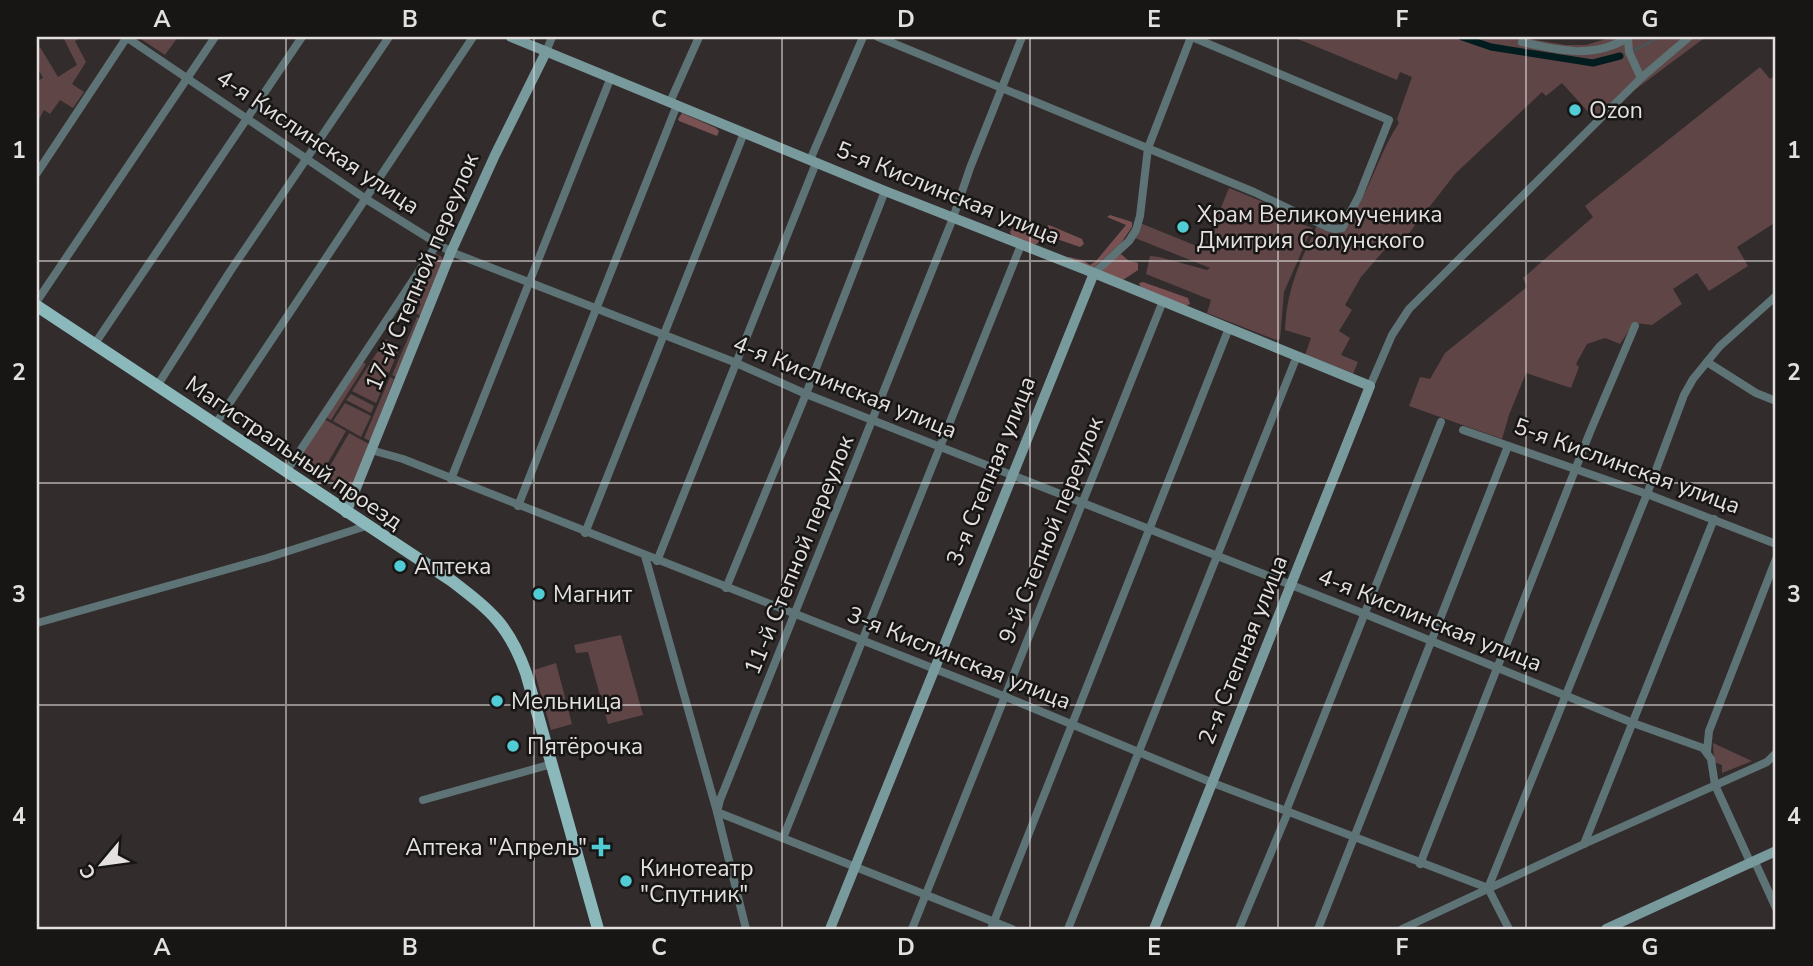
<svg xmlns="http://www.w3.org/2000/svg" width="1813" height="966" font-family="'Nunito Sans',sans-serif">
  <style>
    .green { fill: #5f4545 }
    .forest { fill: #7a5152 }
    .lines { fill: none; stroke-linecap: round; stroke-linejoin: round }
    .stream { stroke: #455758; stroke-width: 2 }
    .canal { stroke: #011c1e; stroke-width: 7 }
    .street { stroke: #5e7375; stroke-width: 8 }
    .secondary { stroke: #789a9d; stroke-width: 10 }
    .primary { stroke: #8bb8bb; stroke-width: 12 }
    .grid { fill: none; stroke: #e4e0e0; stroke-width: 2; stroke-opacity: 0.55 }
    .poi-dot { fill: #51ccd5; stroke: #181515; stroke-width: 2.5 }
    .labels { text-anchor: middle; dominant-baseline: central; stroke-width: 5; stroke-linejoin: round; paint-order: stroke }
    .poi-label { font-size: 23px; fill: #e4e0e0; stroke: #181515; text-anchor: start }
    .street-label { font-size: 23px; fill: #e4e0e0; stroke: #181515 }
    .neatline { fill: none; stroke: #e4e0e0; stroke-width: 2.5 }
    .grid-label { font-size: 23px; text-anchor: middle; font-weight: bold; fill: #e4e0e0 }
  </style>
  <rect width="100%" height="100%" fill="#322c2c"/>
  <!-- green -->
  <g class="green">
    <polygon points="63,37 82,37 75,41 86,62 72,84 84,92 73,108 60,100 50,114 44,110 37,123 37,81 43,78 37,67 37,49 40,47 58,77 77,65"/>
    <polygon points="142,37 178,37 165,55 141,39"/>
    <path d="M1293,37H1518L1566,45H1586L1613,37H1701L1703,39L1632,92L1599,124L1562,83L1546,96L1542,92L1455,174L1399,246L1392,241L1361,277L1345,305L1352,310L1339,331L1350,338L1341,355L1358,362L1353,374L1305,355L1311,338L1285,330C1286,291 1300,261 1317,226L1334,232C1340,226 1349,220 1354,213C1372,184 1380,151 1399,123L1397,119L1412,77L1400,72L1397,80Z"/>
    <polygon points="1760,67 1770,79 1776,75 1776,222 1737,247 1748,266 1709,291 1697,273 1673,289 1682,304 1652,325 1634,323 1620,344 1605,338 1587,344 1576,364 1579,367 1571,388 1526,373 1509,415 1502,439 1409,406 1420,377 1430,379 1445,353 1527,287 1523,278 1593,217 1585,206"/>
    <polygon points="1229,188 1276,207 1274,213 1312,228 1284,292 1280,339 1276,340 1207,313 1211,300 1146,274 1150,256 1159,257 1207,270 1210,268 1135,238 1140,223 1204,249"/>
    <polygon points="435,253 442,257 442,263 421,316 416,313 421,304 412,299 406,307 400,304"/>
    <polygon points="417,317 420,319 396,377 392,375"/>
    <polygon points="386,339 400,347 389,373 370,363"/>
    <polygon points="361,361 366,364 331,420 325,417"/>
    <polygon points="369,365 388,375 376,403 352,391"/>
    <polygon points="390,377 394,379 370,441 364,438"/>
    <polygon points="351,394 374,406 371,413 346,400"/>
    <polygon points="345,403 371,416 361,437 333,421"/>
    <polygon points="324,419 346,431 322,473 299,456"/>
    <polygon points="349,433 369,444 351,492 325,475"/>
    <polygon points="621,635 643,715 608,724 588,652 576,653 574,645"/>
    <polygon points="556,663 572,724 551,730 534,670"/>
    <polygon points="1713,743 1752,761 1722,773 1722,765 1714,762"/>
  </g>
  <!-- forest -->
  <g class="forest">
    <polygon points="682,113 716,128 719,131 717,136 679,121 678,119"/>
    <polygon points="1110,215 1132,222 1132,227 1121,243 1093,268 1068,260 1069,257 1082,260 1090,265 1096,261 1126,225 1107,217"/>
    <polygon points="1049,225 1082,239 1084,244 1080,247 1048,236 1033,246 1012,237 1010,232 1013,227 1039,231"/>
    <polygon points="1121,254 1129,261 1138,263 1138,270 1123,280 1103,272 1102,267"/>
    <polygon points="1143,282 1188,298 1190,304 1186,306 1141,288 1139,283"/>
  </g>
  <g class="lines">
    <!-- stream -->
    <polyline class="stream" points="1633,51 1660,37"/>
    <!-- canal -->
    <polyline class="canal" points="1462,37 1491,47 1593,63 1620,56"/>
    <!-- street -->
    <g class="street">
      <polyline points="126,37 366,199 451,252 734,362 806,394 1365,614 1633,723 1703,748 1711,759 1715,785 1751,864"/>
      <polyline points="878,37 1254,192 1327,227 1335,229 1342,228 1359,196 1389,120 1192,37"/>
      <polyline points="1628,38 1629,52 1641,78"/>
      <path d="M1522,42C1560,51 1594,59 1629,37"/>
      <polyline points="546,52 552,37"/>
      <polyline points="670,102 699,37"/>
      <polyline points="810,160 863,37"/>
      <polyline points="37,173 127,37"/>
      <polyline points="1094,273 1129,241 1136,230 1140,216 1148,148 1191,37"/>
      <polyline points="37,301 215,37"/>
      <polyline points="94,345 302,37"/>
      <polyline points="1707,362 1756,393 1776,401"/>
      <polyline points="157,386 231,270 389,37"/>
      <polyline points="1370,386 1392,335 1409,309 1641,78 1689,37"/>
      <polyline points="215,425 473,37"/>
      <polyline points="1463,430 1647,494 1776,544"/>
      <polyline points="371,450 403,459 1006,697 1213,783 1488,888 1509,929"/>
      <polyline points="286,472 437,244"/>
      <polyline points="451,479 611,77"/>
      <polyline points="518,506 677,105"/>
      <polyline points="585,533 744,133"/>
      <polyline points="645,556 717,812 746,929"/>
      <polyline points="657,561 816,163"/>
      <polyline points="726,588 806,394 885,191"/>
      <polyline points="37,623 267,558 366,526"/>
      <polyline points="1707,751 1709,731 1776,559"/>
      <polyline points="423,800 552,764"/>
      <polyline points="1286,811 1441,422"/>
      <polyline points="783,838 1021,245"/>
      <polyline points="1584,844 1714,519"/>
      <polyline points="1755,862 1776,908"/>
      <polyline points="1420,864 1590,432 1635,326"/>
      <polyline points="1488,888 1647,494 1684,395 1693,379 1720,346 1776,296"/>
      <polyline points="912,929 1163,301"/>
      <polyline points="991,929 1229,328"/>
      <polyline points="1012,929 717,812 720,800 953,218 970,168 1022,37"/>
      <polyline points="1068,929 1297,356"/>
      <polyline points="1239,929 1288,812"/>
      <polyline points="1318,929 1508,446"/>
      <polyline points="1402,929 1584,844 1767,762 1776,753"/>
    </g>
    <!-- secondary -->
    <g class="secondary">
      <polyline points="511,37 885,191 1094,273 1370,386 1154,929"/>
      <polyline points="346,513 451,252 495,155 546,52"/>
      <polyline points="830,929 1094,273"/>
      <polyline points="1606,929 1776,851"/>
    </g>
    <!-- primary -->
    <path class="primary" d="M37,306L452,581C491,611 509,625 526,673L598,929"/>
  </g>
  <!-- grid -->
  <path class="grid" d="M286,37V929M534,37V929M782,37V929M1030,37V929M1278,37V929M1526,37V929M37,261H1776M37,483H1776M37,705H1776"/>
  <!-- markers -->
  <g class="poi-dot">
    <circle cx="1575" cy="110" r="7"/>
    <circle cx="1183" cy="227" r="7"/>
    <circle cx="400" cy="566" r="7"/>
    <circle cx="539" cy="594" r="7"/>
    <circle cx="497" cy="701" r="7"/>
    <circle cx="513" cy="746" r="7"/>
    <path d="M597.5 836.5h7v7h7v7h-7v7h-7v-7h-7v-7h7z"/>
    <circle cx="626" cy="881" r="7"/>
  </g>
  <g class="labels">
    <!-- poi labels -->
    <g class="poi-label">
      <text x="1589" y="110">Ozon</text>
      <text x="1197" y="214">Храм Великомученика<tspan x="1197" dy="26">Дмитрия Солунского</tspan></text>
      <text x="414" y="566">Аптека</text>
      <text x="553" y="594">Магнит</text>
      <text x="511" y="701">Мельница</text>
      <text x="527" y="746">Пятёрочка</text>
      <text x="587" y="847" text-anchor="end">Аптека "Апрель"</text>
      <text x="640" y="868">Кинотеатр<tspan x="640" dy="26">"Спутник"</tspan></text>
    </g>
    <!-- street labels -->
    <g class="street-label">
      <text transform="translate(318 142) rotate(34)">4-я Кислинская улица</text>
      <text transform="translate(948 193) rotate(22)">5-я Кислинская улица</text>
      <text transform="translate(422 272) rotate(-67)">17-й Степной переулок</text>
      <text transform="translate(845 387) rotate(22)">4-я Кислинская улица</text>
      <text transform="translate(294 453) rotate(34)">Магистральный проезд</text>
      <text transform="translate(1627 466) rotate(20)">5-я Кислинская улица</text>
      <text transform="translate(991 471) rotate(-68)">3-я Степная улица</text>
      <text transform="translate(1051 530) rotate(-68)">9-й Степной переулок</text>
      <text transform="translate(799 555) rotate(-68)">11-й Степной переулок</text>
      <text transform="translate(1430 620) rotate(22)">4-я Кислинская улица</text>
      <text transform="translate(1243 650) rotate(-68)">2-я Степная улица</text>
      <text transform="translate(959 658) rotate(22)">3-я Кислинская улица</text>
    </g>
  </g>
  <!-- border -->
  <rect width="1813" height="966" fill="none" stroke="#181515" stroke-width="77"/>
  <!-- north arrow -->
  <g transform="translate(102 864) rotate(241)" stroke="#181515" stroke-width="5" paint-order="stroke">
  <path d="M0-5L12 26L0 18L-12 26Z" fill="#e4e0e0"/>
  <text y="-10" font-size="19" font-weight="bold" text-anchor="middle" fill="#e4e0e0">С</text>
  </g>
  <rect x="38" y="38" width="1736" height="890" class="neatline"/>
  <g class="grid-label">
    <text x="162" y="27">A</text>
    <text x="410" y="27">B</text>
    <text x="659" y="27">C</text>
    <text x="906" y="27">D</text>
    <text x="1154" y="27">E</text>
    <text x="1402" y="27">F</text>
    <text x="1650" y="27">G</text>
    <text x="19" y="158">1</text>
    <text x="1794" y="158">1</text>
    <text x="19" y="380">2</text>
    <text x="1794" y="380">2</text>
    <text x="19" y="602">3</text>
    <text x="1794" y="602">3</text>
    <text x="19" y="824">4</text>
    <text x="1794" y="824">4</text>
    <text x="162" y="955">A</text>
    <text x="410" y="955">B</text>
    <text x="659" y="955">C</text>
    <text x="906" y="955">D</text>
    <text x="1154" y="955">E</text>
    <text x="1402" y="955">F</text>
    <text x="1650" y="955">G</text>
  </g>
</svg>
